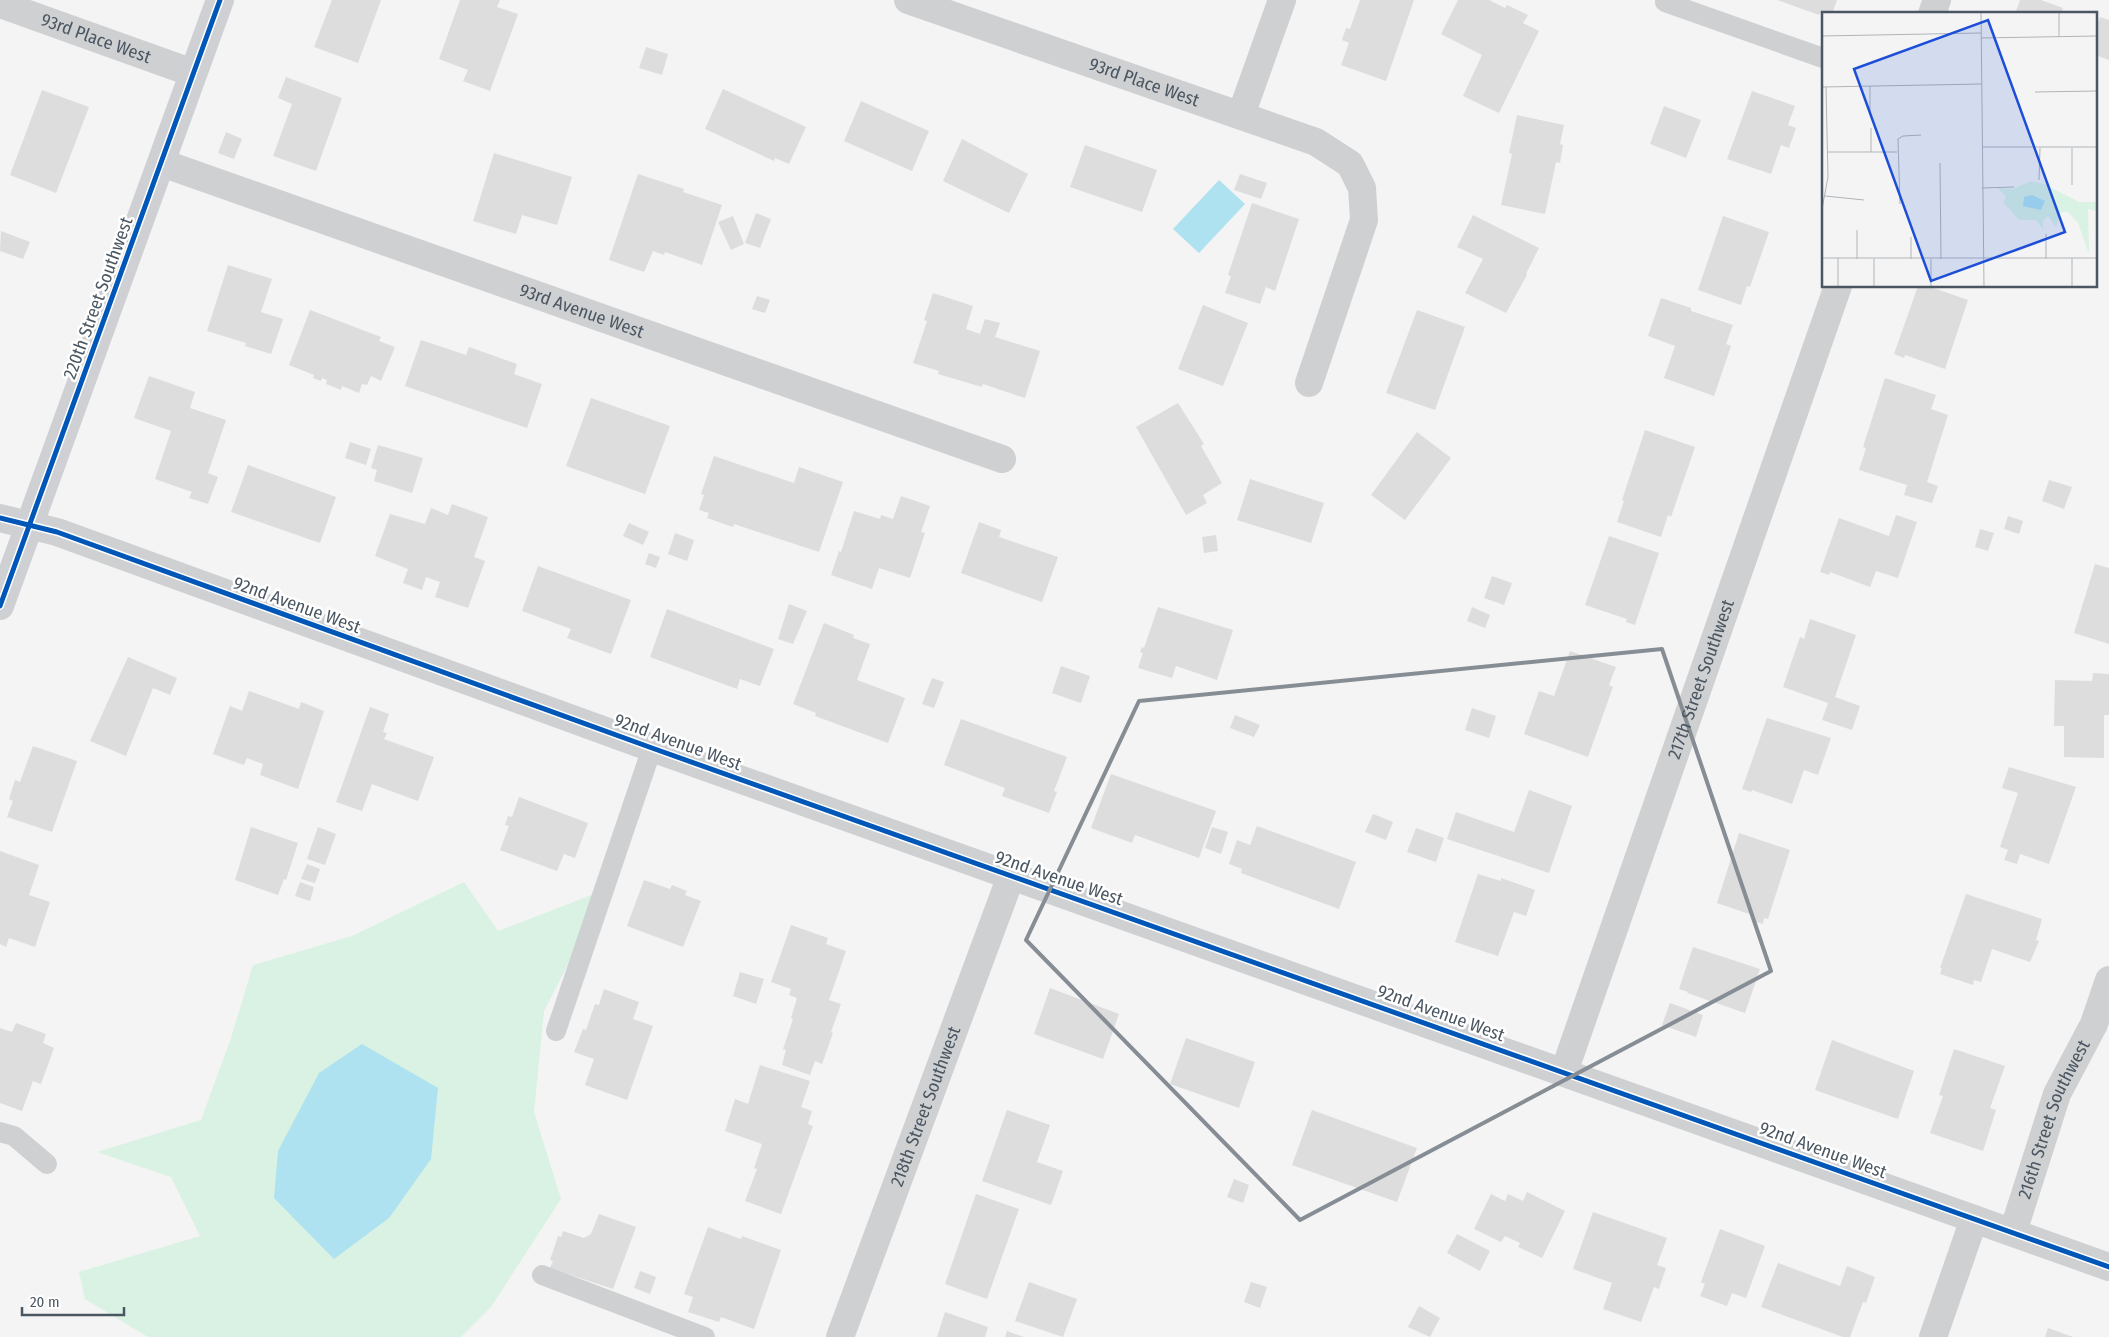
<svg xmlns="http://www.w3.org/2000/svg" width="2109" height="1337" font-family="'Fira Sans Condensed',sans-serif">
  <style>
    .green { fill: #d9f2e3 }
    .water { fill: #aee2f0 }
    .building { fill: #ddddde }
    .lines { fill: none; stroke-linecap: round; stroke-linejoin: round }
    .lane { stroke: #ced0d2; stroke-width: 20 }
    .street { stroke: #ced0d2; stroke-width: 28 }
    .secondary { stroke: #ced0d4; stroke-width: 28 }
    .cycleway-casing { stroke: #fff; stroke-width: 8 }
    .cycleway { stroke: #0057b8; stroke-width: 5 }
    .marked { fill: none; stroke: #868d94; stroke-width: 4; stroke-linejoin: round }
    .labels { text-anchor: middle; dominant-baseline: central; stroke-width: 5; stroke-linejoin: round; paint-order: stroke }
    .street-label { font-size: 18px; fill: #4a5661; stroke: #fff }
    .inset-road { fill: none; stroke: #b0b5b9; stroke-width: 1 }
    .view { fill: #1d4ed8; fill-opacity: 0.15; stroke: #1d4ed8; stroke-width: 2.5 }
    .inset-edge { fill: none; stroke: #4a5661; stroke-width: 2.5 }
  </style>
  <rect width="100%" height="100%" fill="#f4f4f4"/>
  <!-- green -->
  <polygon class="green" points="464,882 498,931 607,889 544,1011 534,1112 561,1199 491,1307 461,1337 148,1337 85,1299 79,1272 200,1236 171,1177 97,1152 201,1120 231,1038 253,965 352,936"/>
  <!-- water -->
  <g class="water">
    <polygon points="1219,180 1245,204 1199,253 1173,229"/>
    <polygon points="362,1044 438,1088 431,1159 389,1218 334,1259 274,1198 278,1151 319,1073"/>
  </g>
  <!-- building -->
  <g class="building">
    <polygon points="332,0 381,0 358,63 314,47"/>
    <polygon points="460,0 500,0 497,7 518,14 490,91 463,81 468,70 439,59"/>
    <polygon points="1360,0 1414,0 1386,81 1341,65 1349,43 1342,40 1346,28 1350,29"/>
    <polygon points="1458,0 1489,0 1505,8 1507,5 1528,15 1523,23 1539,31 1499,113 1463,96 1482,55 1441,34"/>
    <polygon points="1777,0 1837,0 1832,14 1820,13 1819,15"/>
    <polygon points="2020,0 2041,0 2063,8 2061,14 2015,14"/>
    <polygon points="2100,17 2109,20 2109,60 2095,55 2095,30"/>
    <polygon points="646,47 668,54 662,75 639,68"/>
    <polygon points="286,77 342,98 316,171 273,156 292,104 278,98"/>
    <polygon points="723,89 806,127 789,164 775,158 774,161 705,129"/>
    <polygon points="42,90 89,107 56,193 10,175"/>
    <polygon points="1752,91 1795,106 1788,125 1796,128 1789,148 1781,145 1771,174 1727,159"/>
    <polygon points="861,101 929,131 912,171 844,141"/>
    <polygon points="1664,106 1701,120 1686,158 1650,144"/>
    <polygon points="1517,115 1564,125 1560,144 1563,145 1560,163 1556,162 1545,214 1501,205 1512,154 1509,153"/>
    <polygon points="226,132 242,139 234,159 218,153"/>
    <polygon points="962,139 1028,174 1009,213 943,181"/>
    <polygon points="1085,145 1157,170 1142,212 1070,187"/>
    <polygon points="494,153 572,177 557,225 522,215 516,234 473,221"/>
    <polygon points="638,174 684,189 683,192 722,205 702,265 665,252 664,255 653,251 644,272 609,260"/>
    <polygon points="1240,174 1267,183 1261,199 1234,190"/>
    <polygon points="1252,203 1299,219 1275,291 1266,287 1260,304 1225,293 1231,276 1228,275"/>
    <polygon points="756,213 771,219 760,248 745,243"/>
    <polygon points="1473,215 1539,248 1526,274 1527,275 1506,313 1465,293 1483,259 1457,247"/>
    <polygon points="733,216 744,244 731,250 718,222"/>
    <polygon points="1723,216 1769,232 1750,287 1747,286 1741,305 1698,290"/>
    <polygon points="1,231 30,242 23,259 0,251"/>
    <polygon points="228,265 272,279 261,312 283,319 271,354 245,346 246,343 207,331"/>
    <polygon points="1918,286 1928,286 1968,300 1945,369 1905,355 1904,358 1894,354"/>
    <polygon points="933,293 973,306 966,329 980,334 985,319 1000,323 995,337 1040,351 1025,398 983,384 982,387 938,374 939,371 913,363 927,321 924,320"/>
    <polygon points="757,296 770,300 765,313 752,309"/>
    <polygon points="1661,298 1691,308 1691,311 1733,325 1726,344 1731,346 1714,396 1664,378 1675,346 1648,336"/>
    <polygon points="1203,305 1248,323 1223,386 1178,369"/>
    <polygon points="310,310 381,337 379,341 395,347 381,381 371,376 367,385 362,384 359,393 342,386 341,390 326,384 327,380 322,378 321,381 313,378 314,375 289,365"/>
    <polygon points="1417,310 1465,327 1435,410 1386,393"/>
    <polygon points="421,340 466,355 469,347 517,364 514,374 542,384 527,428 405,386"/>
    <polygon points="149,376 195,392 190,408 226,420 208,473 218,477 208,504 189,498 192,492 155,479 171,431 134,418"/>
    <polygon points="1885,378 1936,395 1931,409 1948,415 1927,482 1938,486 1932,503 1904,495 1907,485 1859,470 1866,448 1863,447"/>
    <polygon points="591,398 670,426 645,494 566,466"/>
    <polygon points="1178,403 1204,444 1201,446 1222,483 1203,495 1207,503 1186,515 1136,427"/>
    <polygon points="1645,430 1695,447 1671,517 1668,515 1661,537 1617,522 1624,501 1622,500"/>
    <polygon points="1417,432 1451,458 1405,520 1371,495"/>
    <polygon points="350,442 371,449 366,465 345,458"/>
    <polygon points="378,445 423,458 412,493 374,481 377,470 371,468"/>
    <polygon points="714,456 794,483 799,467 843,482 819,552 734,524 733,527 707,518 709,513 699,510 704,495 701,494"/>
    <polygon points="248,465 336,497 320,543 231,512"/>
    <polygon points="1250,479 1324,503 1311,543 1237,520"/>
    <polygon points="2049,480 2072,487 2064,509 2042,501"/>
    <polygon points="901,496 930,506 921,532 925,533 910,578 879,568 872,589 831,575 839,551 841,552 854,511 880,519 881,515 893,519"/>
    <polygon points="452,504 488,517 474,557 485,561 468,608 435,597 440,582 426,577 422,590 403,583 408,569 375,556 390,514 425,524 431,508 448,515"/>
    <polygon points="1896,515 1917,522 1898,578 1876,571 1870,587 1830,572 1829,575 1820,572 1839,518 1889,536"/>
    <polygon points="2008,516 2023,521 2019,534 2004,529"/>
    <polygon points="979,522 1001,530 999,537 1058,557 1042,602 961,573"/>
    <polygon points="629,523 649,532 643,545 623,536"/>
    <polygon points="1980,529 1994,533 1988,551 1975,547"/>
    <polygon points="675,533 694,540 687,561 668,554"/>
    <polygon points="1216,535 1218,551 1204,553 1202,537"/>
    <polygon points="1609,536 1659,553 1635,625 1626,622 1627,619 1585,605"/>
    <polygon points="649,553 660,557 656,568 645,564"/>
    <polygon points="2095,564 2109,568 2109,644 2074,633"/>
    <polygon points="538,566 631,600 611,654 567,638 571,629 522,611"/>
    <polygon points="1492,576 1512,583 1504,605 1484,598"/>
    <polygon points="789,604 807,611 793,644 778,639"/>
    <polygon points="1158,607 1233,630 1217,680 1176,666 1172,678 1138,668 1143,653 1140,652 1142,647 1144,648"/>
    <polygon points="1472,607 1490,615 1485,628 1467,621"/>
    <polygon points="667,609 774,649 760,686 740,679 737,689 650,657"/>
    <polygon points="1810,619 1856,635 1835,697 1860,706 1852,730 1822,720 1828,703 1783,687 1800,637 1804,639"/>
    <polygon points="824,623 854,635 853,638 870,644 857,680 905,698 888,743 815,716 816,713 793,704"/>
    <polygon points="1570,651 1616,667 1609,685 1613,687 1588,757 1524,734 1539,691 1554,696"/>
    <polygon points="128,657 177,678 170,695 153,688 126,756 90,741"/>
    <polygon points="1061,666 1090,676 1081,703 1052,693"/>
    <polygon points="2093,673 2109,674 2109,715 2104,715 2104,758 2064,757 2064,726 2054,726 2055,680 2092,681"/>
    <polygon points="932,678 944,682 934,708 922,704"/>
    <polygon points="249,691 299,709 301,702 324,711 298,789 260,775 263,764 247,758 244,765 213,754 230,706 242,711"/>
    <polygon points="370,707 389,714 383,732 387,733 384,739 434,757 418,801 372,784 362,811 336,802"/>
    <polygon points="1472,708 1496,716 1489,738 1465,730"/>
    <polygon points="1235,715 1260,725 1254,737 1230,728"/>
    <polygon points="1767,718 1831,738 1818,775 1804,770 1792,804 1752,790 1751,792 1742,789"/>
    <polygon points="961,719 1067,757 1054,791 1057,792 1049,813 1002,796 1005,788 944,765"/>
    <polygon points="33,746 77,761 52,832 7,817 13,801 9,799 15,780 20,782"/>
    <polygon points="2009,767 2076,787 2049,864 2020,854 2017,864 2004,860 2008,850 2000,847 2018,793 2002,788"/>
    <polygon points="1111,774 1216,811 1199,858 1135,835 1132,843 1091,828"/>
    <polygon points="1529,790 1572,806 1549,873 1447,839 1456,812 1514,832"/>
    <polygon points="519,797 588,823 575,858 564,854 557,871 500,850 509,826 505,825 508,816 512,817"/>
    <polygon points="1373,814 1393,822 1386,840 1365,832"/>
    <polygon points="1257,826 1356,862 1339,909 1241,873 1242,869 1229,864 1237,840 1250,845"/>
    <polygon points="251,827 298,843 286,880 284,879 278,895 235,880"/>
    <polygon points="318,827 336,834 325,865 307,859"/>
    <polygon points="1212,827 1228,832 1221,854 1205,848"/>
    <polygon points="1416,828 1444,838 1436,862 1407,852"/>
    <polygon points="1739,833 1790,850 1768,919 1764,918 1763,924 1753,921 1755,916 1717,903"/>
    <polygon points="0,851 39,865 29,895 50,902 35,947 9,938 6,947 0,944"/>
    <polygon points="307,864 320,869 315,883 301,879"/>
    <polygon points="1478,874 1501,881 1501,878 1535,890 1526,916 1514,912 1498,956 1455,942"/>
    <polygon points="644,880 670,889 672,885 687,891 685,895 701,901 683,947 627,926"/>
    <polygon points="300,882 314,887 310,901 295,896"/>
    <polygon points="1966,894 2042,919 2036,940 2039,941 2030,962 1992,949 1981,982 1974,980 1973,985 1940,974 1942,968 1940,968"/>
    <polygon points="791,925 828,938 826,944 846,951 829,1000 841,1004 831,1032 833,1033 822,1064 815,1061 810,1075 782,1065 786,1050 783,1049 793,1019 791,1018 797,998 789,995 791,989 771,982"/>
    <polygon points="1693,947 1760,969 1745,1013 1687,993 1688,992 1679,989"/>
    <polygon points="740,972 764,979 756,1004 733,996"/>
    <polygon points="1050,988 1119,1014 1103,1059 1034,1034"/>
    <polygon points="604,989 639,1002 633,1019 653,1026 627,1100 585,1085 594,1059 574,1052 583,1029 586,1030 595,1004 599,1005"/>
    <polygon points="1670,1003 1703,1015 1696,1037 1662,1025"/>
    <polygon points="16,1023 46,1034 43,1043 54,1048 41,1084 33,1081 22,1111 0,1103 0,1028 12,1032"/>
    <polygon points="1186,1038 1255,1062 1239,1108 1170,1084"/>
    <polygon points="1832,1040 1914,1071 1898,1119 1815,1090"/>
    <polygon points="1954,1049 2005,1066 1990,1108 1996,1110 1983,1151 1930,1133 1943,1096 1939,1095"/>
    <polygon points="760,1065 810,1081 801,1107 812,1111 808,1124 813,1126 781,1214 745,1201 757,1169 754,1168 762,1144 725,1131 735,1099 748,1104"/>
    <polygon points="1007,1110 1050,1125 1037,1162 1063,1171 1051,1205 982,1181"/>
    <polygon points="1312,1110 1417,1148 1397,1202 1292,1165"/>
    <polygon points="1234,1179 1249,1185 1243,1203 1227,1197"/>
    <polygon points="1527,1192 1565,1211 1542,1258 1518,1247 1520,1243 1505,1236 1501,1242 1474,1229 1491,1194 1505,1201 1508,1194 1523,1201"/>
    <polygon points="976,1194 1019,1209 987,1299 945,1284"/>
    <polygon points="1593,1212 1667,1238 1657,1265 1666,1268 1659,1289 1654,1287 1641,1322 1603,1309 1612,1283 1573,1269"/>
    <polygon points="599,1214 636,1227 613,1289 550,1268 553,1261 550,1260 558,1236 561,1237 563,1231 584,1238 591,1234"/>
    <polygon points="708,1227 741,1239 742,1236 781,1250 754,1329 721,1317 719,1322 688,1312 693,1297 684,1294"/>
    <polygon points="1720,1229 1765,1246 1746,1298 1732,1293 1727,1306 1700,1296 1705,1284 1701,1282"/>
    <polygon points="1457,1234 1490,1251 1480,1271 1447,1253"/>
    <polygon points="1778,1263 1840,1286 1847,1266 1875,1277 1866,1303 1863,1302 1850,1337 1843,1337 1761,1307"/>
    <polygon points="640,1271 656,1277 650,1294 634,1288"/>
    <polygon points="1029,1282 1077,1299 1063,1337 1015,1321"/>
    <polygon points="1251,1282 1267,1287 1260,1308 1244,1302"/>
    <polygon points="1419,1306 1440,1318 1430,1337 1408,1327"/>
    <polygon points="945,1312 988,1327 985,1337 937,1337"/>
    <polygon points="2048,1328 2073,1337 2045,1337"/>
    <polygon points="1007,1331 1024,1337 1005,1337"/>
  </g>
  <g class="lines">
    <!-- lane -->
    <g class="lane">
      <polyline points="1665,2 1823,58"/>
      <polyline points="556,1031 652,748"/>
      <polyline points="0,1132 14,1136 47,1164"/>
      <polyline points="542,1275 705,1337"/>
    </g>
    <!-- street -->
    <g class="street">
      <path id="s1" d="M908,0L1316,142L1350,164L1362,188L1364,220L1309,383"/>
      <path id="s2" d="M0,4L193,73"/>
      <polyline points="1932,14 1937,0"/>
      <polyline points="1241,115 1282,0"/>
      <path id="s3" d="M162,163L1002,459"/>
      <polyline points="0,518 57,532 652,748 2109,1267"/>
      <path id="s4" d="M1564,1072L1838,286"/>
      <path id="s5" d="M2013,1232L2057,1094L2094,1024L2109,980"/>
      <path id="s6" d="M840,1337L1011,876"/>
      <polyline points="1933,1337 1974,1219"/>
    </g>
    <!-- secondary -->
    <polyline class="secondary" points="0,606 220,0"/>
    <!-- cycleway casing -->
    <g class="cycleway-casing">
      <g id="cycleway">
        <polyline points="0,518 57,532 652,748 2109,1267"/>
        <polyline points="0,606 220,0"/>
      </g>
    </g>
    <!-- cycleway -->
    <use href="#cycleway" class="cycleway"/>
  </g>
  <!-- marked area -->
  <path class="marked" d="M1662,649L1771,971L1300,1220L1026,940L1139,701Z"/>
  <g class="labels">
    <!-- street labels -->
    <g class="street-label">
      <text stroke="none"><textPath href="#s2" startOffset="102">93rd Place West</textPath></text>
      <text stroke="none"><textPath href="#s1" startOffset="250">93rd Place West</textPath></text>
      <text transform="translate(98 298) rotate(-70)">220th Street Southwest</text>
      <text stroke="none"><textPath href="#s3" startOffset="445">93rd Avenue West</textPath></text>
      <text transform="translate(297 605) rotate(20)">92nd Avenue West</text>
      <text stroke="none"><textPath href="#s4" startOffset="416">217th Street Southwest</textPath></text>
      <text transform="translate(678 742) rotate(20)">92nd Avenue West</text>
      <text transform="translate(1059 878) rotate(19)">92nd Avenue West</text>
      <text transform="translate(1441 1013) rotate(20)">92nd Avenue West</text>
      <text stroke="none"><textPath href="#s6" startOffset="246">218th Street Southwest</textPath></text>
      <text stroke="none"><textPath href="#s5" startOffset="120">216th Street Southwest</textPath></text>
      <text transform="translate(1823 1150) rotate(20)">92nd Avenue West</text>
    </g>
  </g>
  <!-- overview -->
  <g transform="translate(1822 12)">
    <rect width="275" height="275" fill="#f4f4f4"/>
    <path d="M209,169L222,172L257,190H275V204L274,199L266,197L267,242L256,211L246,200H239L234,215L226,204L221,209V217L214,208H197L181,190L184,185L176,176L191,177Z" fill="#d9f2e3"/>
    <path d="M210,183L223,189L219,198L201,194L202,185Z" fill="#aee2f0"/>
    <path class="inset-road" d="M159,0L162,275M237,0V25M0,24L159,21M159,26L275,24M48,74V102M0,75L159,72M213,80L275,79M49,116V140M160,135H275M250,136V173M6,140H75M118,151L119,247M217,168L218,136M160,176L192,175M3,184L42,188M78,192L76,127L81,124L99,123M0,197L6,165L4,75M35,218V247M89,225V247M0,246H275M16,246V275M224,247V222M52,275V247M109,275V247M250,275V246"/>
    <path class="view" d="M166,8L243,220L109,269L32,57Z"/>
    <rect width="275" height="275" class="inset-edge"/>
  </g>
  <!-- scale -->
  <path d="M22 1307v8h102v-8" fill="none" stroke="#4a5661" stroke-width="2.5"/>
  <text x="30" y="1307" font-size="15" fill="#4a5661" stroke="#ffffff" stroke-width="4" paint-order="stroke">20 m</text>
</svg>
